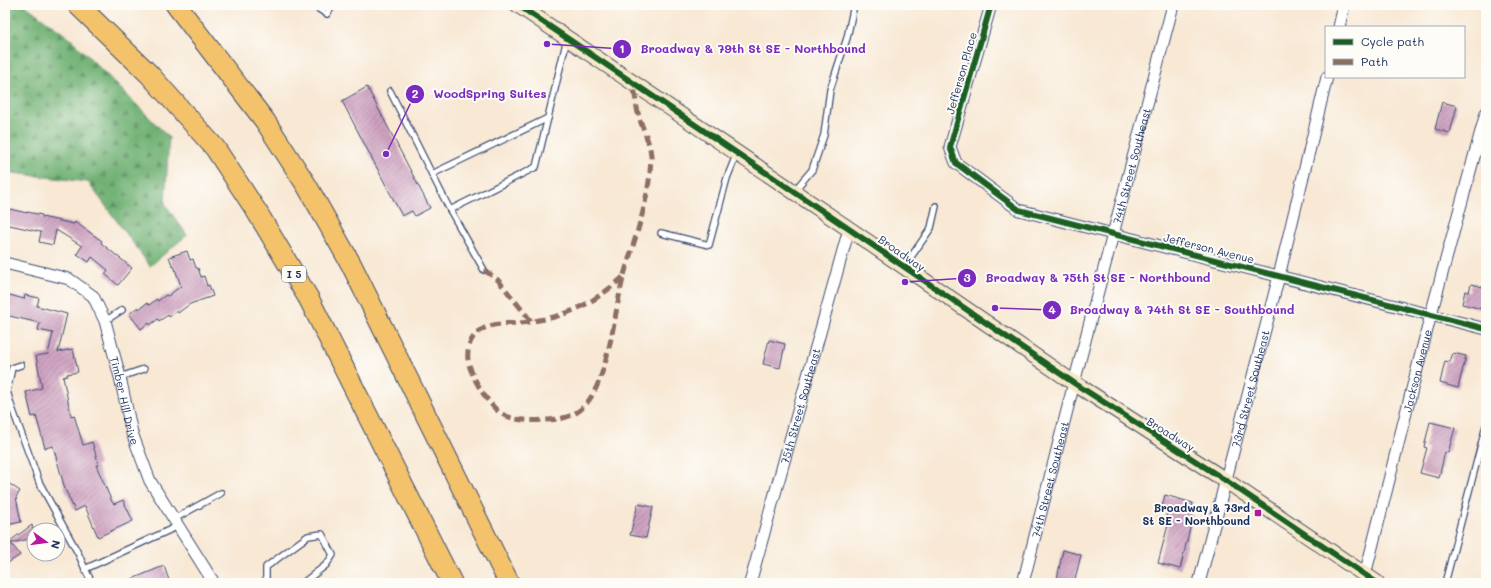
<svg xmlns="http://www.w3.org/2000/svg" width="1491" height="588" font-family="Mali,sans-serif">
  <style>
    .forest { fill: url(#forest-firs); stroke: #467068 }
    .building { fill: url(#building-hatch) }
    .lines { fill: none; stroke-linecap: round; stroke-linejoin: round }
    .lane-casing { stroke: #3c4b70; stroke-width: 8 }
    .street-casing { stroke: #3c4b70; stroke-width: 13 }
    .secondary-casing { stroke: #3c4b70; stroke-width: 17 }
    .highway-casing { stroke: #3c4b70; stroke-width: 22 }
    .lane { stroke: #fff; stroke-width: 5.5 }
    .street { stroke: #fff; stroke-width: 11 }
    .secondary { stroke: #fae7c3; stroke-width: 15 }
    .highway { stroke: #f3c26a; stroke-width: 20 }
    .quiet { stroke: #8d6e63; stroke-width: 5; stroke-dasharray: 10 5; stroke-linecap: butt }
    .cycleway-casing { stroke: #fdfcf7; stroke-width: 8 }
    .cycleway { stroke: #1b5e20; stroke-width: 6 }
    .poi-dot { fill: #b5179e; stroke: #fdfcf7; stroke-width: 1.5 }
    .labels { text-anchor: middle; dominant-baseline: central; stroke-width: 4; stroke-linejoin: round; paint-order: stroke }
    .shield { fill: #fdfcf7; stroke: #5f6c8c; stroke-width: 1 }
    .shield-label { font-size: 10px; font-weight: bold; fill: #1b2f5e }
    .street-label { font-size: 11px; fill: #1b2f5e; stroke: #fdfcf7 }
    .poi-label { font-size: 11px; font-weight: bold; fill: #1b2f5e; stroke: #fdfcf7; text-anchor: end }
    .leader { fill: none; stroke: #7b2cbf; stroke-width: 1.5 }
    .callout-dot { fill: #7b2cbf; stroke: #fdfcf7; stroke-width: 1.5 }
    .mark-label { font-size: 12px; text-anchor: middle; font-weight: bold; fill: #fff }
    .callout-label { font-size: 12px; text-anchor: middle; font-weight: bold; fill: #7b2cbf; stroke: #fdfcf7; stroke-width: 4; stroke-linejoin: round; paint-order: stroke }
  </style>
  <defs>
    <pattern id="forest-firs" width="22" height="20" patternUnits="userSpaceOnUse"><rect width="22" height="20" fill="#70b173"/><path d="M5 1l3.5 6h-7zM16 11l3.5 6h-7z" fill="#5b9062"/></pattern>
    <pattern id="building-hatch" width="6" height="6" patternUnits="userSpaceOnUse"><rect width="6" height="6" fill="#cea0c0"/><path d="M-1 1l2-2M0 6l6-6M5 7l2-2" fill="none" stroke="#a6839f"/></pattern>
  </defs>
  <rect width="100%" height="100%" fill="#fdfcf7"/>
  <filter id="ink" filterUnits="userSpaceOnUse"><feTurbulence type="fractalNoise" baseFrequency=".025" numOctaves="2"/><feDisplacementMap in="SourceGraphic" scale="8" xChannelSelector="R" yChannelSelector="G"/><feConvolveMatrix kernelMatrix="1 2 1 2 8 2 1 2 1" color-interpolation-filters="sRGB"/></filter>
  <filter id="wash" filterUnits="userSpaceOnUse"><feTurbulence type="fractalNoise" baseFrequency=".012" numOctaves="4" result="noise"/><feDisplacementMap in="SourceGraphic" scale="16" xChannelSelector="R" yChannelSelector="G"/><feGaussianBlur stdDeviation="0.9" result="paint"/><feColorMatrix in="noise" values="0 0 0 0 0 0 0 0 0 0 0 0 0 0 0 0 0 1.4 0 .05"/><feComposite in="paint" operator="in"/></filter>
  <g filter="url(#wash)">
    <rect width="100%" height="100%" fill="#f8e8d4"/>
    <!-- forest -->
    <polygon class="forest" points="5,5 25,5 72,40 169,137 165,204 187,235 150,266 88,182 5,172"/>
    <g id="blocks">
      <!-- building -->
      <g class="building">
        <polygon points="367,87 430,208 415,216 412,211 402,216 342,101"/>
        <polygon points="1442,102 1457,106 1450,133 1435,129"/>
        <polygon points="5,208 27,213 27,212 42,215 42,217 74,224 75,222 102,241 101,243 132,268 118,285 105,274 108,270 92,257 89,262 77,254 82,246 56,230 53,245 39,242 41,232 5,224"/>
        <polygon points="187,251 190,260 193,259 196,268 198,268 201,277 204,276 207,286 209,285 213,296 190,304 178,313 177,311 169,317 168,315 159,321 158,319 150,325 149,323 141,329 129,314 138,307 139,309 147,303 149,305 157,299 158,301 166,295 168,296 181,286 174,266 173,267 169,257"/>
        <polygon points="1471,284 1486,288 1482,309 1462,304 1465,291 1469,292"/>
        <polygon points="6,294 24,299 25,295 39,298 37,306 67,314 58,352 73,349 78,372 67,374 67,376 63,377 71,416 74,415 83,445 92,442 99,465 96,465 112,502 114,504 123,500 133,521 98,537 85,506 75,511 65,489 53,446 45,448 36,416 32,417 26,392 42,388 36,356 48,354 53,333 38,330 40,323 5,315"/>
        <polygon points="769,340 785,344 780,368 763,364"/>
        <polygon points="1453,353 1466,356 1458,388 1440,383 1445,361 1450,362"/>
        <polygon points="1430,422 1455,428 1448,453 1445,452 1439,478 1420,473 1427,448 1424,447"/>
        <polygon points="5,481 20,491 16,497 21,522 6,525 5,519"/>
        <polygon points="1165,495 1193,503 1189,515 1193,516 1180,569 1158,563 1168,525 1164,524 1167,512 1161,511"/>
        <polygon points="638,504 653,507 646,538 630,535"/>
        <polygon points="32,525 34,538 11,543 20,555 5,565 5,534 10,541"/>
        <polygon points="1063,550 1081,555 1074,583 1056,583"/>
        <polygon points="164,566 170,583 122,583 154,570"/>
      </g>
    </g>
  </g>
  <g filter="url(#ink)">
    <use href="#blocks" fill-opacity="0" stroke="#3c4b70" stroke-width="1"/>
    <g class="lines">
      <!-- lane casing -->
      <g class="lane-casing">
        <g id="lane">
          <polyline points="312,5 327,14 333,5"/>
          <polyline points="390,91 450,210 536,167 567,39"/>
          <polyline points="432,174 548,118"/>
          <polyline points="794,191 812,170 824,135 830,90 847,38 854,5"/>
          <polyline points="450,210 484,270"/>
          <polyline points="661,233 709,245 727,178 737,153"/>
          <polyline points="904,267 931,228 936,206"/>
          <polyline points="105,321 122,310"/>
          <polyline points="21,365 12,368 7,391 11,405 39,482 79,555 85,569 178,526"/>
          <polyline points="120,377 144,369"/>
          <polyline points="174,519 221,493"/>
          <polyline points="85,569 92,583"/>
          <polyline points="266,583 266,567 308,536 322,534 333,555 326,565 303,583"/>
          <polyline points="1445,583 1486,426"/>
        </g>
      </g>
      <!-- street casing -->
      <g class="street-casing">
        <g id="street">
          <polyline points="991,5 950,147 956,163 1019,210 1486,329"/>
          <polyline points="1339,27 1344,5"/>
          <path id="s1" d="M5,263L69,279L93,296L105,321L120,377L132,433L150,481L214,583"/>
          <path id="s2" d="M750,583L849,229"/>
          <path id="s3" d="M1023,583L1074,383L1173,5"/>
          <path id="s4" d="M1199,583L1279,276L1327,77"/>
          <path id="s5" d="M1363,583L1431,314L1486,113"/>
        </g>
      </g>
      <!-- secondary casing -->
      <g class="secondary-casing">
        <polyline id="secondary" points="518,5 849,229 1074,383 1225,480 1377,583"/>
      </g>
      <!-- highway casing -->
      <g class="highway-casing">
        <g id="highway">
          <polyline points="78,5 149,74 215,148 257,212 309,299 452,583"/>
          <polyline points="176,5 265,121 307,186 351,264 509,583"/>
        </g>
      </g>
      <!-- lane -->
      <use href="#lane" class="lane"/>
      <!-- street -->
      <use href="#street" class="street"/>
      <!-- secondary -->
      <use href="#secondary" class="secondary"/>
      <!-- highway -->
      <use href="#highway" class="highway"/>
      <!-- quiet -->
      <g class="quiet">
        <polyline points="484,270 498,280 531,321"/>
        <path d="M623,277C602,296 579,311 550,318C540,320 530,322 520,323C504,324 487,322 475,335C469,341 467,352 468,360C470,375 489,407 502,414C515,421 531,421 545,420C557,420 570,418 580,410C609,387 614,310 624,275C634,241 646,210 650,173C650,168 651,162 651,156C650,142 643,130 639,117C636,106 635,94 634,83"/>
      </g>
      <!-- cycleway casing -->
      <g class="cycleway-casing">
        <g id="cycleway">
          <polyline points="518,5 849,229 1074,383 1225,480 1377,583"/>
          <polyline points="991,5 950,147 956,163 1019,210 1486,329"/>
        </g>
      </g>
      <!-- cycleway -->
      <use href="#cycleway" class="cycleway"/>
    </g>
  </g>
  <!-- markers -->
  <rect class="poi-dot" x="1254" y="509" width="8" height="8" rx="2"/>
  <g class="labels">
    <!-- shield labels -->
    <rect class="shield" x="282" y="266" width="24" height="16" rx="3"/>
    <g class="shield-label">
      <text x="294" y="274">I 5</text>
    </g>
    <!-- street labels -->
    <g class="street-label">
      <text transform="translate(961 73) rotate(-74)">Jefferson Place</text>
      <text stroke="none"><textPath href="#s3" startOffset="431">74th Street Southeast</textPath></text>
      <text transform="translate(1209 248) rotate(14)">Jefferson Avenue</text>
      <text transform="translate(902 253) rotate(35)">Broadway</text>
      <text stroke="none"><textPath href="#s5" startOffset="219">Jackson Avenue</textPath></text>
      <text stroke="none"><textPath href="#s4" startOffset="201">73rd Street Southeast</textPath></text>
      <text stroke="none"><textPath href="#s1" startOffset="205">Timber Hill Drive</textPath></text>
      <text stroke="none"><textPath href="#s2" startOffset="184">75th Street Southeast</textPath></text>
      <text transform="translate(1171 434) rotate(32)">Broadway</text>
      <text stroke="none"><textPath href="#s3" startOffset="107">74th Street Southeast</textPath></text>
    </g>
    <!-- poi labels -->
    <g class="poi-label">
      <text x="1250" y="507">Broadway &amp; 73rd<tspan x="1250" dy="13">St SE - Northbound</tspan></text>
    </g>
  </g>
  <!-- callouts -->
  <path class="leader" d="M547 44L622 49M386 154L415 94M905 282L967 278M995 308L1052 310"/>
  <g class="callout-dot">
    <circle cx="547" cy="44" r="4"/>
    <circle cx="386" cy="154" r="4"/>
    <circle cx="905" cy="282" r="4"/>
    <circle cx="995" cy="308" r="4"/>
    <circle cx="622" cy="49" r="10"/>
    <circle cx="415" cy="94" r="10"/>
    <circle cx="967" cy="278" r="10"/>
    <circle cx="1052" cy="310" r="10"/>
  </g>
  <g class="mark-label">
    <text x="622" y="53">1</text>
    <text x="415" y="98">2</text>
    <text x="967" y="282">3</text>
    <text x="1052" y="314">4</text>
  </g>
  <g class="callout-label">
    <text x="753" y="53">Broadway &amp; 79th St SE - Northbound</text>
    <text x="490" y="98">WoodSpring Suites</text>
    <text x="1098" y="282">Broadway &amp; 75th St SE - Northbound</text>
    <text x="1182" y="314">Broadway &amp; 74th St SE - Southbound</text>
  </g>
  <!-- margin -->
  <rect width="1491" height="588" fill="none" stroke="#fdfcf7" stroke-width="20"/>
  <!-- legend -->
  <rect x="1325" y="26" width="140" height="52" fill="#fdfcf7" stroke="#a3aaba"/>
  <rect x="1333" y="39" width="20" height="6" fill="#1b5e20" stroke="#a3aaba"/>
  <text x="1361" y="46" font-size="12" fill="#1b2f5e">Cycle path</text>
  <rect x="1333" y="59" width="20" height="6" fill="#8d6e63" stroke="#a3aaba"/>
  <text x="1361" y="66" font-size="12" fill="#1b2f5e">Path</text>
  <!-- north arrow -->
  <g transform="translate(46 542) rotate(104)"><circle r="19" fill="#fdfcf7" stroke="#a3aaba"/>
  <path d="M0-3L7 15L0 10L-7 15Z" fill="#b5179e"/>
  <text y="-6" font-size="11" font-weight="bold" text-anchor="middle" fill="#1b2f5e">N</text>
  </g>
</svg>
